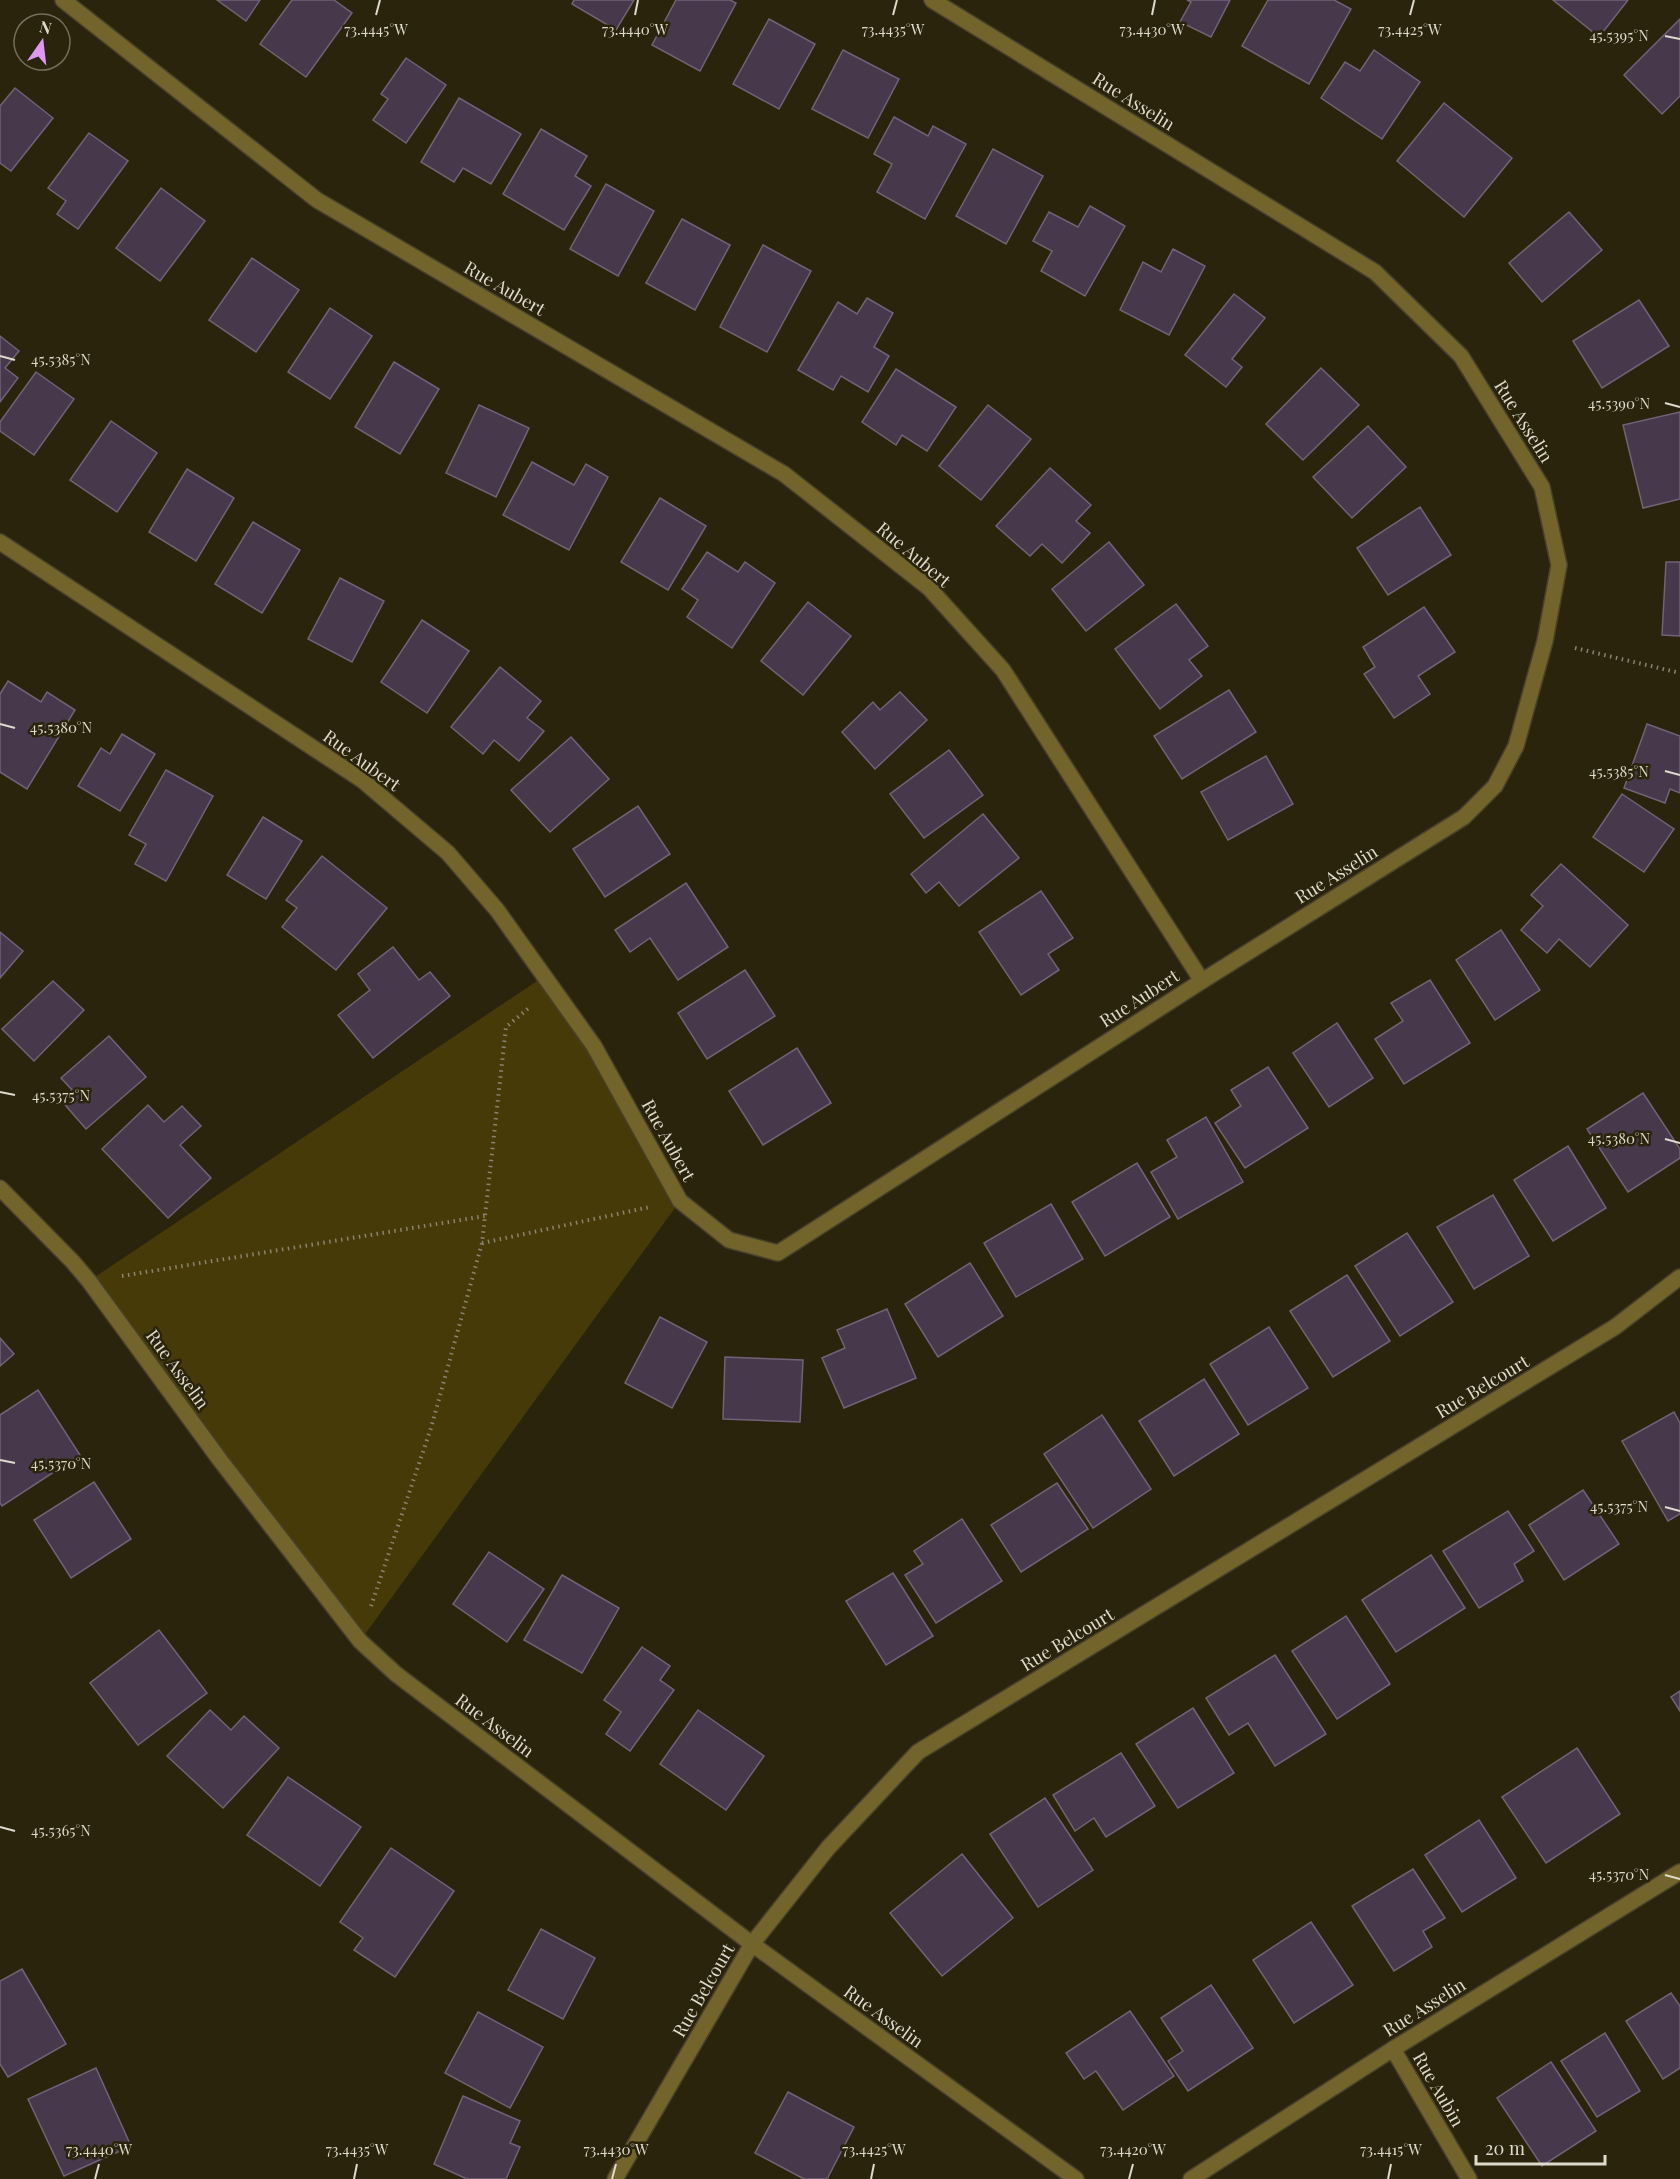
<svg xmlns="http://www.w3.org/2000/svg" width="1680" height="2179" font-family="'Playfair Display',serif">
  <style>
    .green { fill: #463b08 }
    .building { fill: #47384c; stroke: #736277; stroke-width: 1.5 }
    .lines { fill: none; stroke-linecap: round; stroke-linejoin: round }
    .street-casing { stroke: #48412c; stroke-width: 18 }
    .path { stroke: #898371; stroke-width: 4; stroke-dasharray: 1.5 4.5; stroke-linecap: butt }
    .street { stroke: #73642c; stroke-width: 15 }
    .ticks { fill: none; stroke: #dedacc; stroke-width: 2 }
    .labels { text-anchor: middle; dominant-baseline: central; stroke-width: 5; stroke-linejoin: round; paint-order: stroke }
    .street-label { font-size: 18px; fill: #dedacc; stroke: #2b240d }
    .ticks-label { font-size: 15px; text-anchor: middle; fill: #dedacc; stroke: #2b240d; stroke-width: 5; stroke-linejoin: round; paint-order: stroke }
  </style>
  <rect width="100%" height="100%" fill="#2b240d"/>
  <!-- green -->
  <polygon class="green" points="543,977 594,1046 680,1201 360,1641 89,1281"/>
  <!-- building -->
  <g class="building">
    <polygon points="217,0 260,0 246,21"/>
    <polygon points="292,0 334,0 352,13 306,77 260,44"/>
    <polygon points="574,0 634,0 616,30 572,4"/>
    <polygon points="676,0 730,0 736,3 700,71 652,45"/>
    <polygon points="1187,0 1230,0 1211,37 1180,22 1191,2"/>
    <polygon points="1268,0 1334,0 1351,9 1309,84 1242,46"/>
    <polygon points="1553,0 1628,0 1599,37"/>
    <polygon points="769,19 815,44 779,109 733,84"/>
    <polygon points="1680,19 1680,96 1662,114 1624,75"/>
    <polygon points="843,50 899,79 868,138 812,109"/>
    <polygon points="1374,50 1420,82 1382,139 1321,98 1345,62 1360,71"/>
    <polygon points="406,58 446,85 406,143 373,120 388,99 381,94"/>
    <polygon points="15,88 53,118 11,171 0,163 0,106"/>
    <polygon points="459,98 521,134 491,184 463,168 454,182 421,162"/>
    <polygon points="1444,103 1512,158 1464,217 1397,161"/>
    <polygon points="894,117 928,136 933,126 966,144 925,219 877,192 892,164 874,154"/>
    <polygon points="541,129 587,156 575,176 591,186 564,230 503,194"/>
    <polygon points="89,133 128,161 78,229 57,214 66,201 48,188"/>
    <polygon points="993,149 1043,176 1006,244 956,216"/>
    <polygon points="606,184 654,211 618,276 570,249"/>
    <polygon points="161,188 205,221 160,281 116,248"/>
    <polygon points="1090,206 1125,226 1085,296 1041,271 1052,251 1033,241 1049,212 1078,227"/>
    <polygon points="1569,212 1602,250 1542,302 1509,263"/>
    <polygon points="682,219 730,245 695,310 646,283"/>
    <polygon points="763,245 811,271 767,352 720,327"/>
    <polygon points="1173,249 1205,266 1169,335 1120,310 1143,262 1161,272"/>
    <polygon points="252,258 299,290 256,352 209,320"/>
    <polygon points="1234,294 1265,318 1232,359 1242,367 1226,387 1185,355"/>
    <polygon points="867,298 893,313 874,347 889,356 868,392 841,376 833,390 798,370 838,302 857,314"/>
    <polygon points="1639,300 1669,346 1602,388 1573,341"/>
    <polygon points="330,308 372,336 330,399 288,372"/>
    <polygon points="0,336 19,351 5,368 18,378 0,402"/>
    <polygon points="394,362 439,389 400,454 355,427"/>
    <polygon points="1321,368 1359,405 1303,460 1266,424"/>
    <polygon points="896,369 956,407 927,451 902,435 896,445 862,422"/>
    <polygon points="36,372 74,399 34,455 0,431 0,422"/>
    <polygon points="479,405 529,428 496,497 446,473"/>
    <polygon points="988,405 1031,439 981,500 939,466"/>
    <polygon points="1680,412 1680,499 1643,508 1623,425"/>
    <polygon points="111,421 157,453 117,512 70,480"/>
    <polygon points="1368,426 1406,467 1352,518 1313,477"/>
    <polygon points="532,462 574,485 586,464 608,477 569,550 503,515"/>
    <polygon points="1050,468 1091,505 1076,521 1090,533 1062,563 1042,544 1030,556 996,526"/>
    <polygon points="187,469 234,498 196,561 149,532"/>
    <polygon points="660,498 706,526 668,590 621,562"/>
    <polygon points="1420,507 1451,555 1388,595 1357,548"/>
    <polygon points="253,522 300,550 262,613 215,584"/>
    <polygon points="1109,542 1144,585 1086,631 1052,589"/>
    <polygon points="707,552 738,572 745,562 775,583 732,648 687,617 698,600 682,589"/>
    <polygon points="1666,562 1680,562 1680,636 1662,635"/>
    <polygon points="340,578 384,601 352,662 308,639"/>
    <polygon points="808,602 851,636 803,695 761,661"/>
    <polygon points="1176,604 1208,646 1189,660 1202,676 1160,709 1115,649"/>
    <polygon points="1424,607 1455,652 1418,676 1430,694 1394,718 1364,674 1375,667 1363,647"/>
    <polygon points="422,620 469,651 427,713 381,682"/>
    <polygon points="500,667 541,701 527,718 544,731 519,761 494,740 483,754 451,727"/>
    <polygon points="8,681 41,702 47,692 75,710 27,789 0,772 0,694"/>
    <polygon points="1229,690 1256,732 1182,779 1154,736"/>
    <polygon points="900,692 927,720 875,769 842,732 873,702 880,710"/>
    <polygon points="1647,724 1680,736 1680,793 1670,789 1665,803 1624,788"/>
    <polygon points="122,734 155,754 120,811 78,786 101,748 110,754"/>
    <polygon points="571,737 609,779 550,832 511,790"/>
    <polygon points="949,750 983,795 924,838 890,794"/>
    <polygon points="1266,756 1293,804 1228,840 1201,792"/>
    <polygon points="166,770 213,796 166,881 135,864 146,844 129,835"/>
    <polygon points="1622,794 1674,829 1644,872 1593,837"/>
    <polygon points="638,806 670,854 605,897 573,849"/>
    <polygon points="983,814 1019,858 959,906 939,882 926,893 911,874"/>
    <polygon points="263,817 302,841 266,899 227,875"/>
    <polygon points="322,856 387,908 336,970 282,927 297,908 286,900"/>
    <polygon points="1561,864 1628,925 1590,967 1559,939 1547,953 1521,930 1543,906 1531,895"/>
    <polygon points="686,883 728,947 678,980 650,938 630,952 615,930"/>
    <polygon points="1041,891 1073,938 1048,954 1059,970 1021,995 979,932"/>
    <polygon points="1501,930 1540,990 1495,1020 1456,960"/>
    <polygon points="0,932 23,951 0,978"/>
    <polygon points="393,947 419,980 430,972 450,996 373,1058 338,1015 370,990 358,974"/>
    <polygon points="745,970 775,1016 707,1059 678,1013"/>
    <polygon points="1430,980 1470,1043 1404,1084 1375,1039 1403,1021 1391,1003"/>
    <polygon points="53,981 84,1010 34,1061 2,1029"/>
    <polygon points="1337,1023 1373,1078 1329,1107 1293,1053"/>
    <polygon points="109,1036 146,1077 86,1129 60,1099 72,1090 61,1078"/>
    <polygon points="797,1048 831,1103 763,1145 729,1091"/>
    <polygon points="1268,1067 1308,1128 1245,1168 1215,1123 1241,1106 1231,1090"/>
    <polygon points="1643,1093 1680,1149 1680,1158 1628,1192 1587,1129"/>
    <polygon points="148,1105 164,1122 182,1106 201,1126 180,1145 211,1178 168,1218 102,1149"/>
    <polygon points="1206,1117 1243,1182 1178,1219 1151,1172 1177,1157 1167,1140"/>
    <polygon points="1568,1146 1606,1208 1553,1241 1514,1180"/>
    <polygon points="1137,1163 1170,1217 1105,1256 1072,1202"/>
    <polygon points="1493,1195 1529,1256 1474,1289 1437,1227"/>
    <polygon points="1051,1204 1083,1259 1016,1297 984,1243"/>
    <polygon points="1407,1233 1453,1302 1400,1336 1355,1266"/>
    <polygon points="970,1263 1003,1316 938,1357 905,1304"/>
    <polygon points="1347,1275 1390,1341 1333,1377 1290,1311"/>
    <polygon points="887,1309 916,1378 844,1408 822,1358 845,1348 837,1330"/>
    <polygon points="660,1317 707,1342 672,1408 625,1383"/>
    <polygon points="1269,1327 1308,1388 1248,1425 1210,1364"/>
    <polygon points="0,1338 14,1354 0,1366"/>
    <polygon points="725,1357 803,1360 800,1422 723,1419"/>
    <polygon points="1204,1379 1239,1434 1174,1476 1139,1421"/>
    <polygon points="38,1390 80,1455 2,1506 0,1503 0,1415"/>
    <polygon points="1674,1412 1680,1423 1680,1514 1668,1521 1622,1441"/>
    <polygon points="1102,1415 1151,1489 1093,1528 1044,1454"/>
    <polygon points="94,1482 131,1539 71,1578 34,1520"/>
    <polygon points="1057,1483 1088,1529 1021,1572 991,1525"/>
    <polygon points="1583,1490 1619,1544 1564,1580 1529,1525"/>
    <polygon points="1508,1511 1534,1551 1514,1564 1523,1581 1479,1608 1443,1551"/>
    <polygon points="962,1519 1002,1581 936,1623 905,1575 923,1564 914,1551"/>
    <polygon points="489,1552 544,1589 507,1642 453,1604"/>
    <polygon points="1431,1555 1465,1608 1396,1652 1362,1600"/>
    <polygon points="893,1573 933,1636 886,1665 846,1601"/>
    <polygon points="562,1575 619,1608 582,1673 524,1640"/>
    <polygon points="1346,1616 1390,1684 1337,1719 1292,1651"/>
    <polygon points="159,1630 207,1693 138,1745 90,1683"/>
    <polygon points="642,1647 670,1666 660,1680 674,1690 630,1751 606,1734 621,1712 604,1700"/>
    <polygon points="1275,1655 1326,1734 1275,1766 1248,1723 1229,1735 1206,1698"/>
    <polygon points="1680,1691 1680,1711 1671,1697"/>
    <polygon points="1193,1708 1234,1773 1178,1808 1136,1744"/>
    <polygon points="210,1710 231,1730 244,1716 279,1748 223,1808 167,1756"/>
    <polygon points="698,1710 764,1756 726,1810 660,1764"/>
    <polygon points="1577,1748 1620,1814 1546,1863 1502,1797"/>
    <polygon points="1121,1753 1155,1806 1106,1837 1094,1818 1075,1831 1053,1795"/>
    <polygon points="288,1777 361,1827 320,1886 247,1835"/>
    <polygon points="1045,1798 1093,1870 1038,1907 990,1834"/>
    <polygon points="1479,1820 1516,1878 1462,1912 1425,1855"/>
    <polygon points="391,1848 454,1891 395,1977 354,1950 363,1938 340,1922"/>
    <polygon points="962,1854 1013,1918 942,1976 890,1913"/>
    <polygon points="1413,1869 1445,1918 1423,1931 1432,1947 1394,1971 1352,1906"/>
    <polygon points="1311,1922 1353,1985 1294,2023 1253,1960"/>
    <polygon points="541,1929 595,1958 563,2019 508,1990"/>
    <polygon points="22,1969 66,2044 8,2077 0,2064 0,1981"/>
    <polygon points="1211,1985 1253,2048 1188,2091 1168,2061 1183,2051 1161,2018"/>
    <polygon points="1671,1993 1680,2006 1680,2068 1663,2079 1626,2021"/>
    <polygon points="1130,2011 1174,2076 1123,2110 1096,2071 1084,2079 1066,2053"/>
    <polygon points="478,2012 543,2047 510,2108 445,2073"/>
    <polygon points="1605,2033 1640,2091 1597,2117 1561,2061"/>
    <polygon points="1551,2062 1596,2131 1542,2166 1497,2098"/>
    <polygon points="96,2068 131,2146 64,2176 28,2099"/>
    <polygon points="788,2092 854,2127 827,2179 804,2179 755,2153"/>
    <polygon points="463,2096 520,2121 510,2143 520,2147 506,2179 467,2179 434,2164"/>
  </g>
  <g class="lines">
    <!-- street casing -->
    <g class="street-casing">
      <g id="street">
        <polyline points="63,0 317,200 784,474 929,588 1003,670 1202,981"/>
        <polyline points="0,542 362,780 448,853 497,910 594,1046 680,1201 729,1240 778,1253 1202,981 1464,817 1495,786 1516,746 1545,641 1559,565 1542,487 1461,356 1375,272 932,0"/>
        <polyline points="0,1188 73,1262 89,1281 220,1460 360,1641 396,1674 752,1944 1076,2179"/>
        <polyline points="1393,2049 1469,2179"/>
        <polyline points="615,2179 752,1944 828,1848 918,1752 1615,1327 1680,1277"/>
        <polyline points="1191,2179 1393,2049 1680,1872"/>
      </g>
    </g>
    <!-- path -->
    <g class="path">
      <polyline points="1575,648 1680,673"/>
      <polyline points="482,1243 650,1207"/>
      <polyline points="122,1276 485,1216"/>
      <polyline points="371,1606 431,1428 482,1243 506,1027 530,1007"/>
    </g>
    <!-- street -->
    <use href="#street" class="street"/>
  </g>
  <!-- ticks -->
  <path class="ticks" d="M376,15L380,0M635,15L638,0M893,15L897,0M1152,15L1155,0M1410,15L1414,0M1665,36L1680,39M0,356L15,360M1665,403L1680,407M0,724L15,728M1665,771L1680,775M0,1092L15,1095M1665,1139L1680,1143M0,1460L15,1463M1665,1507L1680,1511M0,1827L15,1831M1665,1875L1680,1879M95,2179L99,2164M354,2179L357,2164M612,2179L616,2164M871,2179L874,2164M1129,2179L1133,2164M1388,2179L1391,2164"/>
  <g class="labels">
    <!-- street labels -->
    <g class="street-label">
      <text transform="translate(1134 101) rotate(32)">Rue Asselin</text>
      <text transform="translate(505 288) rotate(30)">Rue Aubert</text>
      <text transform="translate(1524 421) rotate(58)">Rue Asselin</text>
      <text transform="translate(914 554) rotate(40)">Rue Aubert</text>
      <text transform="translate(362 760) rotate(36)">Rue Aubert</text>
      <text transform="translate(1336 874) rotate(-32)">Rue Asselin</text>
      <text transform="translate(1139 998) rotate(-33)">Rue Aubert</text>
      <text transform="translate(669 1140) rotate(61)">Rue Aubert</text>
      <text transform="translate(178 1369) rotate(54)">Rue Asselin</text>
      <text transform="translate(1482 1386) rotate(-31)">Rue Belcourt</text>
      <text transform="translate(1067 1639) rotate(-31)">Rue Belcourt</text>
      <text transform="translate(495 1725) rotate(37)">Rue Asselin</text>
      <text transform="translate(703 1990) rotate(-60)">Rue Belcourt</text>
      <text transform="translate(1424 2007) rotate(-32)">Rue Asselin</text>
      <text transform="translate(884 2016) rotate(36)">Rue Asselin</text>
      <text transform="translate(1439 2089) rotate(60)">Rue Aubin</text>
    </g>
  </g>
  <g class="ticks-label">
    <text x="376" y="35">73.4445°W</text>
    <text x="635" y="35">73.4440°W</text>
    <text x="893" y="35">73.4435°W</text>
    <text x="1152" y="35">73.4430°W</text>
    <text x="1410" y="35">73.4425°W</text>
    <text x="1619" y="41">45.5395°N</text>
    <text x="61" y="365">45.5385°N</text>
    <text x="1619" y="409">45.5390°N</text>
    <text x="61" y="733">45.5380°N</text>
    <text x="1619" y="777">45.5385°N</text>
    <text x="61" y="1101">45.5375°N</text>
    <text x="1619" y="1144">45.5380°N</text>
    <text x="61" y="1469">45.5370°N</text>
    <text x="1619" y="1512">45.5375°N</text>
    <text x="61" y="1836">45.5365°N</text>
    <text x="1619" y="1880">45.5370°N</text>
    <text x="99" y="2155">73.4440°W</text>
    <text x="357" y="2155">73.4435°W</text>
    <text x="616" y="2155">73.4430°W</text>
    <text x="874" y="2155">73.4425°W</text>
    <text x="1133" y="2155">73.4420°W</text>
    <text x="1391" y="2155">73.4415°W</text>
  </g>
  <!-- north arrow -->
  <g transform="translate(42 42) rotate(14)"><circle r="28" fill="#2b240d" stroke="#736d59" stroke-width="1.5"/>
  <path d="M0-4.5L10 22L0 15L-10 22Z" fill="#df98f1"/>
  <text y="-9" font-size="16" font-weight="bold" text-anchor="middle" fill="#dedacc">N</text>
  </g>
  <!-- scale -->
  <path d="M1476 2155v9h129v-9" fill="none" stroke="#dedacc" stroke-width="3"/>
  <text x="1485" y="2155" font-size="18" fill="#dedacc" stroke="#2b240d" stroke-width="4.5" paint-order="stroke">20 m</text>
</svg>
